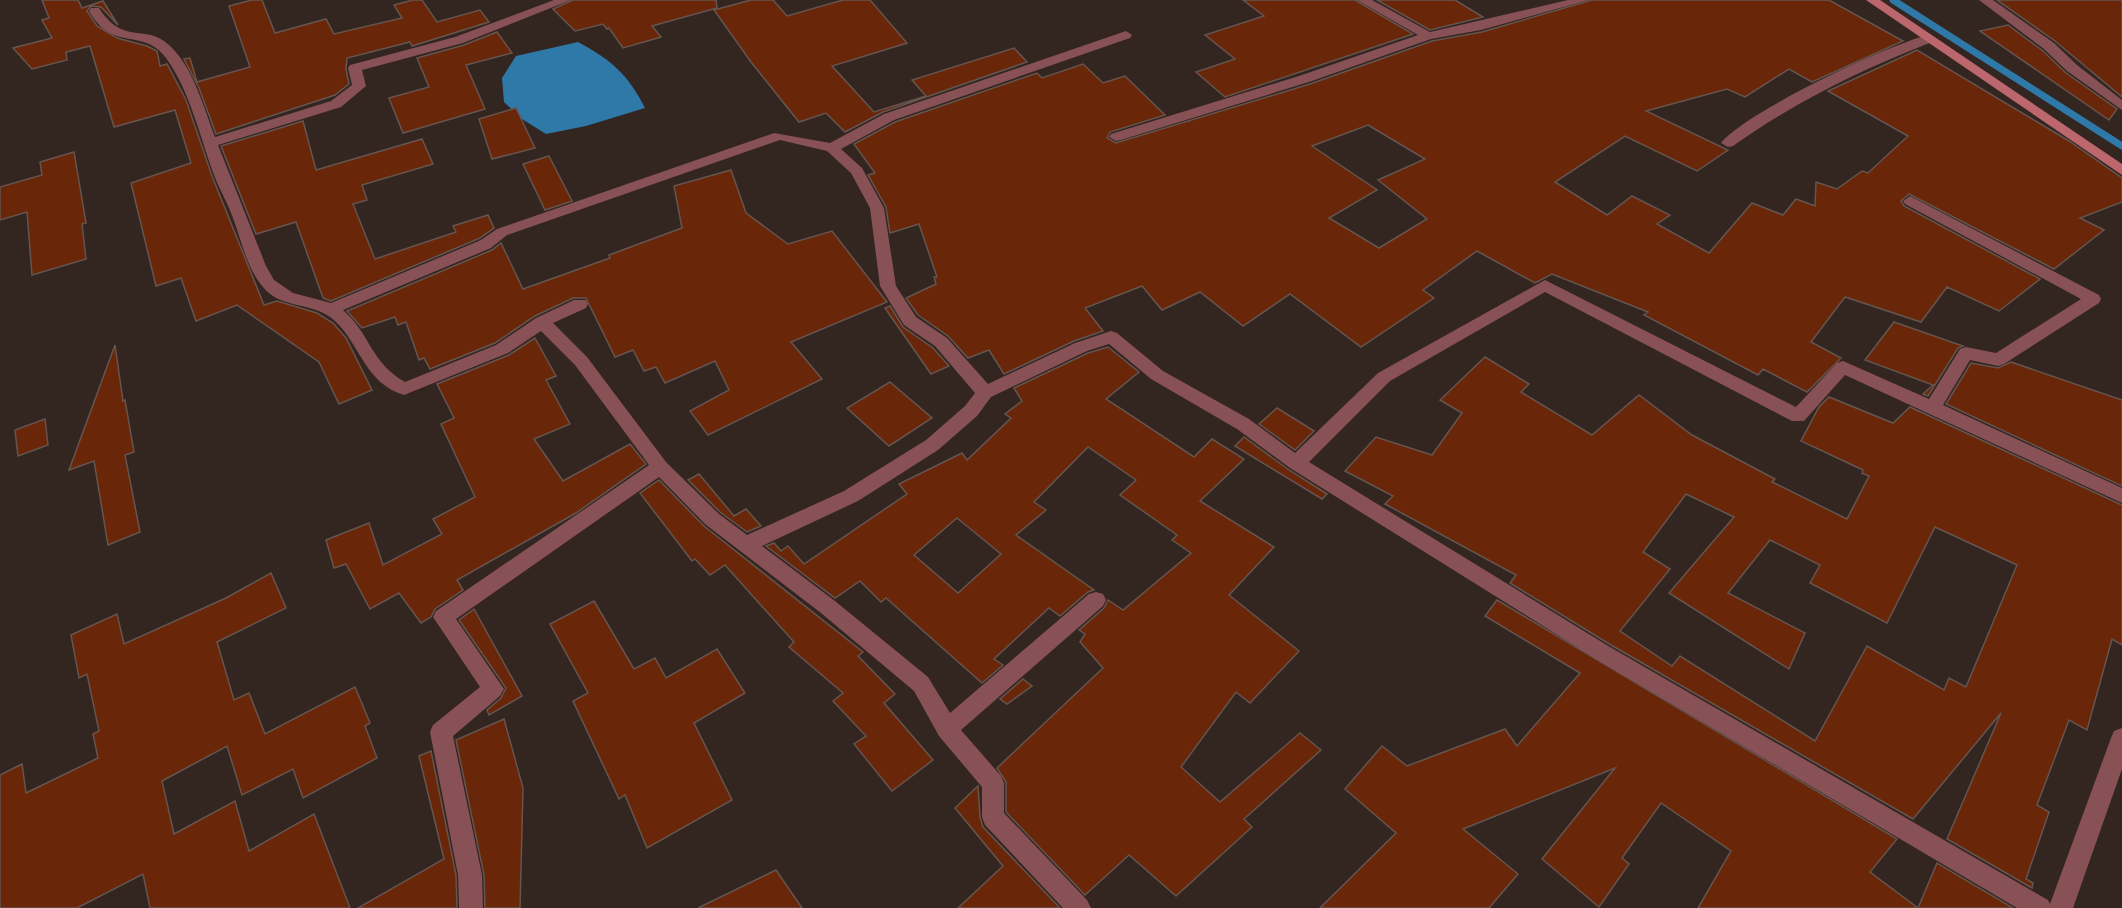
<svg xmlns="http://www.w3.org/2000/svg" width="2122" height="908" font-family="Helvetica,sans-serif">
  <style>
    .water { fill: #2f79a8 }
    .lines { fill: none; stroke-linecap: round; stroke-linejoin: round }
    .stream { stroke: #2f79a8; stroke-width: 7 }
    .building { fill: #692608; stroke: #66554f; stroke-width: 1.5; fill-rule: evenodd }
    .lane { fill: #875156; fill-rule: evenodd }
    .street { fill: #875156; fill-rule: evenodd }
    .secondary { fill: #bc666e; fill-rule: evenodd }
  </style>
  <rect width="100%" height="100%" fill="#332520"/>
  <!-- water -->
  <path class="water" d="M578,42C611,60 627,73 645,108L586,126L546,134L522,119L504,102L502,78L516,56Z"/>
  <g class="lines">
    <!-- stream -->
    <polyline class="stream" points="1893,0 2122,146"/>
  </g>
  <!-- building -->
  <g class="building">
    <polygon points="42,0 78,0 82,8 103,1 118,25 101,7 91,6 87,11 97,26 117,38 147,46 157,51 160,66 167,64 186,100 212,176 264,305 277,301 317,313 333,323 346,338 372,390 339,404 319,362 237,305 196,321 181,278 156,286 131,183 191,163 175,110 114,127 90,46 66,52 67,60 32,69 13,48 52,38 42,20 49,18"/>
    <polygon points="252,0 262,0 275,33 326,19 334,34 402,18 394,5 413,0 422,0 437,22 480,10 489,22 412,46 410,42 347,58 346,69 349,84 335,95 216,134 199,88 184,59 190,58 197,82 250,67 229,6"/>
    <polygon points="573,0 716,0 717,8 652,26 661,37 623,48 609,28 607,29 603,24 575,31 553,9"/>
    <polygon points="751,0 773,0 787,16 843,0 870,0 907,43 832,66 874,112 926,96 912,80 1014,48 1027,62 883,112 845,132 826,113 799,122 751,62 714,10"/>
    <polygon points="1243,0 1355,0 1413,34 1225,97 1196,72 1235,59 1205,35 1264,16"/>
    <polygon points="1377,0 1455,0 1483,17 1430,30"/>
    <path d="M1592,0H1829L1903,41L1812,82L1789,69L1745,97L1727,89L1646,111L1728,150L1697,171L1625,136L1555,182L1607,215L1632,196L1670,215L1657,224L1709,253L1752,203L1783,215L1796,199L1815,206L1816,182L1837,189L1862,171L1868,173L1908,136L1828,91L1917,50L2069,141L2122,178V202L2080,218L2104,230L2054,269L1909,194L1901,201L1904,206L2040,279L1999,311L1947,287L1921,322L1845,297L1811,342L1841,358L1807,392L1763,369L1758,375L1644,315L1648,312L1552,274L1535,283L1477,251L1423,290L1434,298L1361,347L1290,294L1243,326L1200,292L1162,310L1142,286L1085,308L1103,331L1074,341L1004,374L989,350L968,358L948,336L918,315L906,298L936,284L934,277H937L919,224L890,233L886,207L868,175L875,173L854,144L895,122L1037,73L1042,78L1083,64L1103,83L1125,76L1165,115L1110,132L1107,138L1116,143L1310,84L1432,41L1482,32ZM1368,125L1425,159L1378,180L1427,219L1379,248L1329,218L1377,190L1312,146Z"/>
    <polygon points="1997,0 2122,0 2122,97 2055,41"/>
    <polygon points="2008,25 2043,51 2066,73 2117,109 2109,120 1980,31"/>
    <polygon points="497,32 512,53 466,65 485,109 403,133 389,98 429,87 417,58 464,45"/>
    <polygon points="516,108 535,148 492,159 479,119"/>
    <polygon points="303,121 316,170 422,139 433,164 362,185 367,200 353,204 375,259 456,232 453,226 488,215 494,228 480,238 331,301 323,298 296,222 256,234 221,146"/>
    <polygon points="74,152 86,223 82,224 86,259 32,275 27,212 0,220 0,187 42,175 40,162"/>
    <polygon points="549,156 572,201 545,210 523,164"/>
    <polygon points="731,170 746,213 788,244 832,231 887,302 791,342 822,379 708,435 690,411 729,390 715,361 665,383 656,367 644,371 633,350 615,357 586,298 573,298 535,316 495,343 430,369 424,358 419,360 406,322 398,325 395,317 362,328 347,311 492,250 501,243 523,289 610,258 609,255 682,228 674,186"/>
    <polygon points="890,306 903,327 933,348 949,366 931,374 885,308"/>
    <polygon points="1894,322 1963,346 1958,348 1928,396 1923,394 1933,385 1865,360"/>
    <polygon points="535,338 556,376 546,380 570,424 534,439 563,481 630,444 646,464 576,513 457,580 463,590 435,609 431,617 421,623 399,593 370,609 346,564 334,568 326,540 369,523 383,565 442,534 433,519 475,497 441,424 454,418 437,384 509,355"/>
    <polygon points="115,345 123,401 125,400 134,452 125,455 140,532 108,545 94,461 69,470"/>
    <path d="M1108,347L1139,372L1106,399L1194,457L1212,439L1244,459L1200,501L1274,547L1229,595L1299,651L1250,703L1236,692L1181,767L1220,802L1300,733L1321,750L1244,819L1252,827L1176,896L1129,855L1085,895L1006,812V782L997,768L1103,668L1080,642L1085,634L1079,630L1104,608L1108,600L1123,610L1191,553L1172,540L1177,535L1120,495L1136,480L1088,447L1034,502L1046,510L1016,535L1094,590L1088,592L1060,616L1049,608L994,659L1003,665L982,683L886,598L881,602L860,581L835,598L766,546L774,543L781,551L788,546L804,564L907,494L899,484L962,453L967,460L1011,418L1005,414L1022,401L1014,388L1088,353ZM957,518L1001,554L958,593L914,555Z"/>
    <path d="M1485,357L1529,384L1521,392L1592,435L1639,395L1692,435L1775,479L1772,482L1847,519L1869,476L1862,473L1863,470L1801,441L1819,407L1829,397L1893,423L1910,407L2122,505V645L2112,639L2087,730L2069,720L2037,805L2049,812L2026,879L2033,883L2032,888L1947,839L2001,713L1913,819L1611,645L1510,583L1516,575L1385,504L1393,496L1345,471L1376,437L1432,455L1462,413L1440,400ZM1686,494L1734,517L1669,593L1789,669L1805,633L1728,593L1770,540L1820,565L1810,583L1887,623L1935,527L2017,565L1966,687L1949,678L1944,690L1867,646L1815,741L1680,656L1672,666L1620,631L1670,569L1643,552Z"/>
    <polygon points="2011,362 2122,400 2122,486 1946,404 1971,363 1998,368"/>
    <polygon points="890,382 932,418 889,446 847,408"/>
    <polygon points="1277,408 1314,431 1295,450 1259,424"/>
    <polygon points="45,419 48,445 18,456 15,430"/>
    <polygon points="1244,437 1289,470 1327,494 1322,499 1235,446"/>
    <polygon points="699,474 734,516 746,509 761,526 747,532 720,512 688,480"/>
    <polygon points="659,480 704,526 863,652 858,656 895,694 884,703 933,760 892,791 854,744 866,736 833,701 843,693 789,647 794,642 725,565 710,575 695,559 692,561 640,493"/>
    <polygon points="271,573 286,608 217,642 234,700 249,693 265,734 355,687 370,723 365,726 377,758 303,798 293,769 242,795 227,746 162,781 174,834 235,801 249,851 314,814 350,908 150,908 143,874 77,908 0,908 0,775 22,764 26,793 98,758 93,734 99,731 87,674 79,678 71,635 117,614 124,644 226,598"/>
    <polygon points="1497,600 1897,839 1870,872 1918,908 1937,863 2013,908 1698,908 1731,851 1661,803 1622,858 1629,864 1599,907 1542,859 1615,768 1463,829 1518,874 1489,908 1320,908 1396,833 1345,789 1382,746 1407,766 1505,729 1517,746 1580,673 1485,616"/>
    <polygon points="594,601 634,669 655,658 666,678 717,649 745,693 694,723 732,800 647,848 625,795 619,799 573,701 588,693 550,624"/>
    <polygon points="474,609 522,696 489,715 487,710 501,698 506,688 459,620"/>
    <polygon points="1023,679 1032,686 1007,704 1000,699"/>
    <polygon points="504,719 523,788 520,908 485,908 484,875 456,740"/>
    <polygon points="431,751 456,875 457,908 358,908 444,859 419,756"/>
    <polygon points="978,786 980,817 983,827 1060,908 958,908 1003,866 955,808"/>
    <polygon points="776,870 802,908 698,908"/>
  </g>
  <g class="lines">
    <!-- lane -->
    <polygon class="lane" points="1979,0 1993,0 2054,43 2077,65 2122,100 2122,110 2067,71 2044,49"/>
    <!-- street -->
    <g class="street">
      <path d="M554,0H571L463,43L362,70L366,86L341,107L218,145L266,266L274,280L293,293L331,303L481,240L497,229L774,133L830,143L884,114L1126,31L1132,35L1130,38L894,120L841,149L862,168L884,208L896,286L916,317L947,338L988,384L1075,343L1111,331L1117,333L1163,371L1249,419L1295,453L1378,373L1545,280L1796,407L1837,363L1843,361L1929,399L1960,349L1966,347L1996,353L2081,299L1905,204L1903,201L1910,196L2099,295L2101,299L2099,303L2004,364L1998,366L1970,360L1943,405L2122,488V503L1845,375L1804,421H1792L1545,292L1390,381L1309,462L1610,647L2048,900L2050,904L2111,738L2114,731L2122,728V769L2073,908H2017L1596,659L1290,468L1237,429L1151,379L1109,344L1087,351L991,397L977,416L938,450L858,501L762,546L835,601L928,677L950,713L1089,594L1096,592L1103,594L1106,600L1103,606L961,730L1001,776L1004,783V813L1087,900L1091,908H1063L985,825L982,817V787L939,736L914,691L821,613L705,524L659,477L456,619L504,689L500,696L453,736L482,875L483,908H459L458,875L430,732L433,725L480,687L433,617L436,611L649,465L575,365L541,331L508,353L404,395C365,383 361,346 335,321C314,301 281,310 263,287C247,268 242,243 234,221C229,205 220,191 214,175C200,137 190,91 166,58C144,27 112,53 89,11L91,8H99C124,47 146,22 170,46C193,67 204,108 215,137L331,101L352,85L348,68L350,65L455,37ZM780,140L827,151L851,173L870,208L880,286L904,325L935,346L975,393L965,406L926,440L844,491L747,535L719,514L666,462L587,357L553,323L586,308L588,304L586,300H574L536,318L496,345L405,382C370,362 370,333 343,310L491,248L507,235Z"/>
      <polygon points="1357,0 1372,0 1430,32 1568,0 1589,0 1481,30 1431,39 1309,82 1121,140 1116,141 1109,137 1111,134 1299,76 1418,35"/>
      <path d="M1928,35L1934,39L1932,42C1862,69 1795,102 1733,146L1728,147L1721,143C1746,112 1887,45 1928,35Z"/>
    </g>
    <!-- secondary -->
    <polygon class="secondary" points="1866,0 1880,0 2122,164 2122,175"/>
  </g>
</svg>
